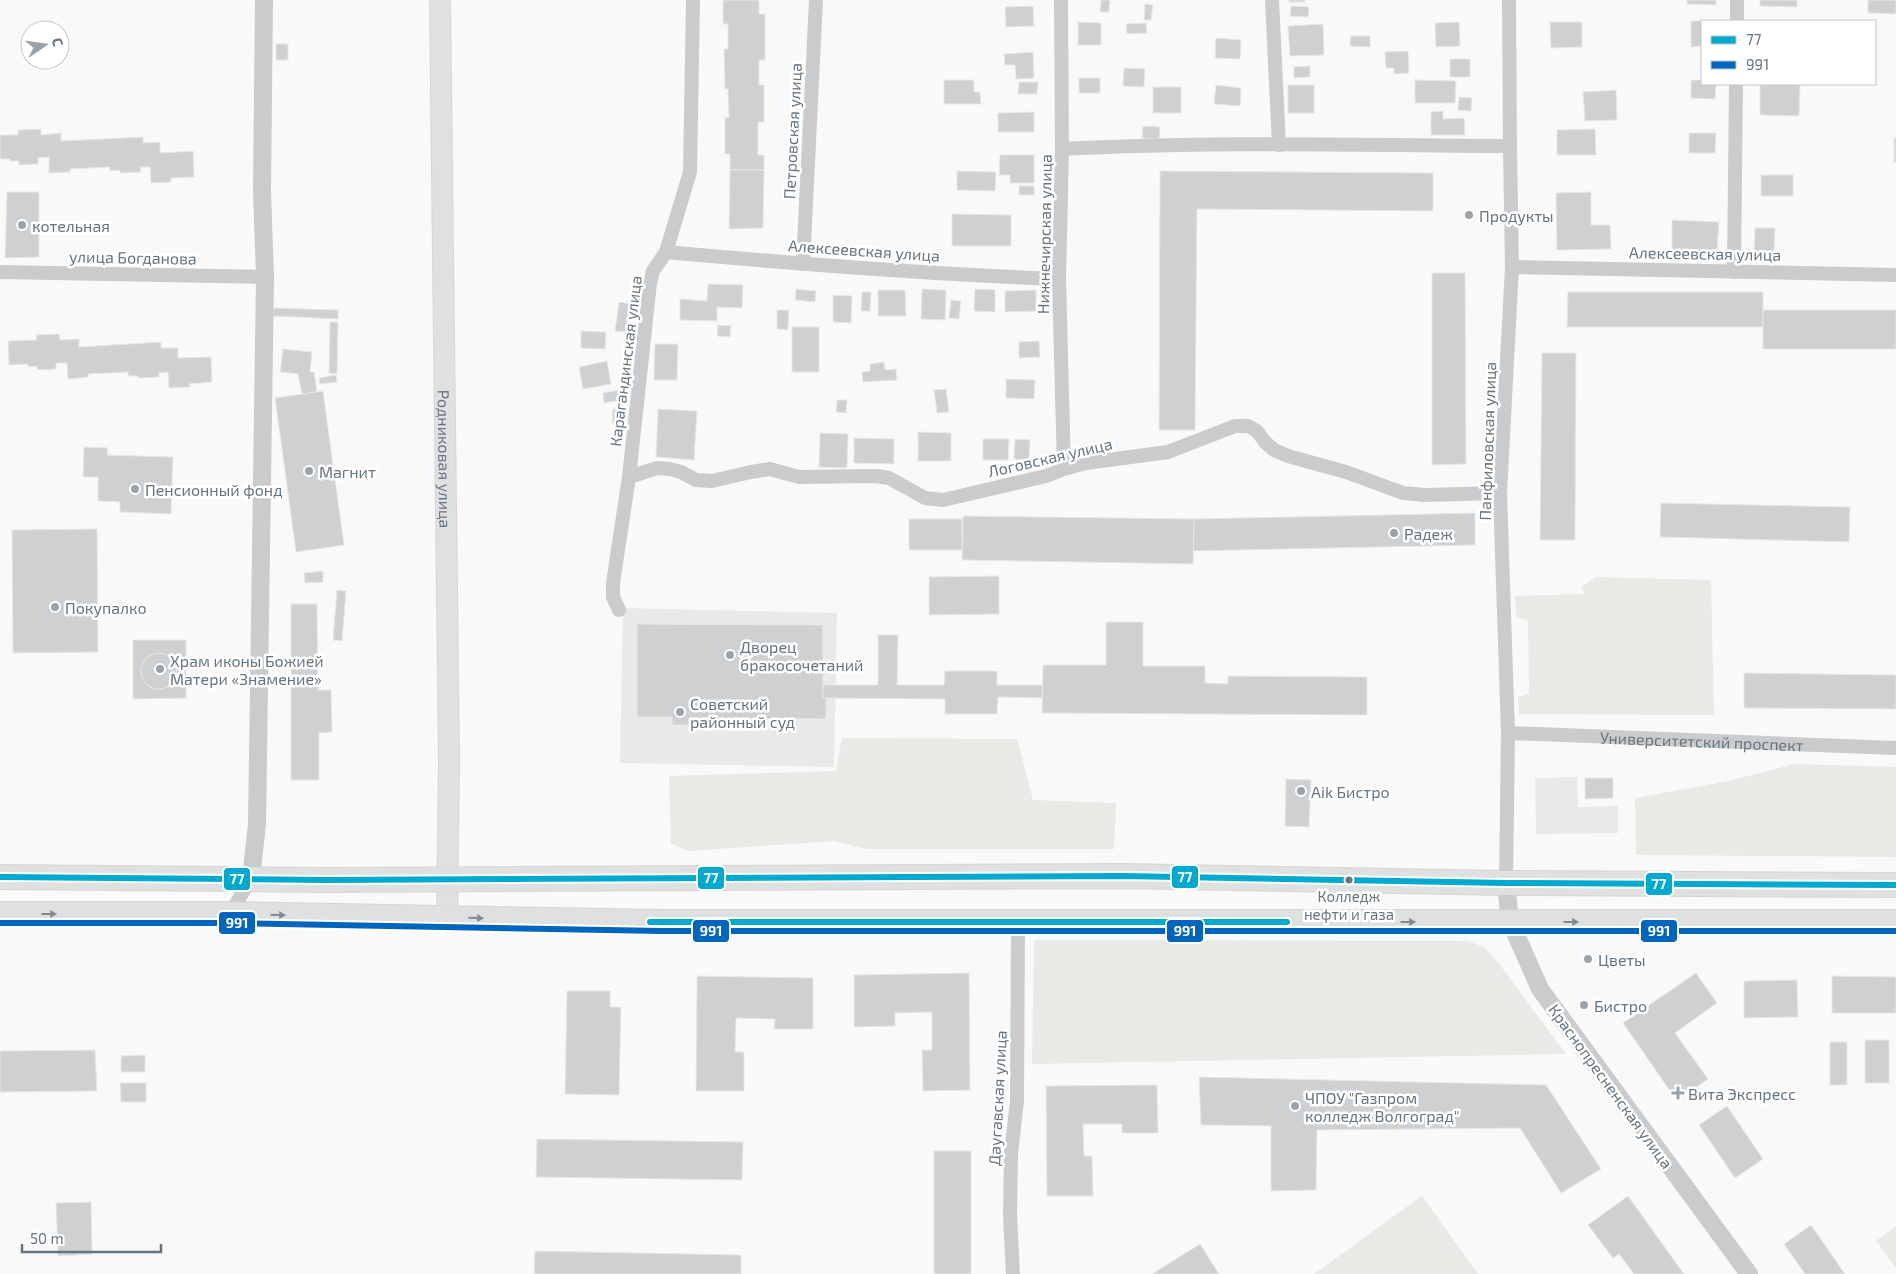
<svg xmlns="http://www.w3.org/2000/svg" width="1896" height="1274" font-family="'Exo 2',sans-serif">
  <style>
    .built { fill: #e8e9e9 }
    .green { fill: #e8eae6 }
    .building { fill: #ced0d1; stroke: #e8e8e8 }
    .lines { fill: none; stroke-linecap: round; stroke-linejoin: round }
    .secondary-casing { stroke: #d5d6d7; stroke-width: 22 }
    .trunk-casing { stroke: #d5d6d6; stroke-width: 26 }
    .minor { stroke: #cacbcc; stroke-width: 14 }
    .tertiary { stroke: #cacbcc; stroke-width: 18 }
    .secondary { stroke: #dfe0e0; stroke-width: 20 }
    .trunk { stroke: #dfe0e0; stroke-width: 24 }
    .bus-1-casing { stroke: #fff; stroke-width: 10 }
    .bus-2-casing { stroke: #fff; stroke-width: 10 }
    .bus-1 { stroke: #00a9ce; stroke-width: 6 }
    .bus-2 { stroke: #0065bd; stroke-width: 6 }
    .oneway { fill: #7f8a93 }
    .poi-dot { fill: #9aa3aa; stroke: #fff; stroke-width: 2 }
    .bus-dot { fill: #677580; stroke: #fff; stroke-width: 2 }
    .labels { text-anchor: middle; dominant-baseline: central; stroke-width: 5; stroke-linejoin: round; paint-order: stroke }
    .bus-label { font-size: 15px; fill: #677580; stroke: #fff }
    .street-label { font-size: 16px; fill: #677580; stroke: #fff }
    .poi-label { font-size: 16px; fill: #677580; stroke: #fff; text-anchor: start }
    .line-badge { stroke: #fff; stroke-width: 2 }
    .badge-label { font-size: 14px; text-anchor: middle; font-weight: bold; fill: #fff }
  </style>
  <rect width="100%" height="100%" fill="#f9f9f9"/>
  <!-- built -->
  <g class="built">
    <polygon points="623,608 837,613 834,767 620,763"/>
    <polygon points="1577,777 1578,807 1618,806 1618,833 1536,834 1535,778"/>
  </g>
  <!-- green -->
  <g class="green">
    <polygon points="1596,577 1711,580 1714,715 1519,714 1518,697 1529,694 1528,621 1516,616 1515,596 1584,594 1581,587"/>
    <polygon points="842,738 1017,739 1033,800 1116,803 1114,849 866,849 834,841 689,851 671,844 669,776 836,771"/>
    <polygon points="1794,764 1896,767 1896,857 1636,855 1635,798 1729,781"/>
    <polygon points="1034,940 1468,941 1484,947 1497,961 1566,1054 1032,1064"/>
    <polygon points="1422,1196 1478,1274 1314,1274"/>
    <polygon points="1896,1226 1896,1268 1876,1241"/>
  </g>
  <!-- building -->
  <g class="building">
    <polygon points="723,0 759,0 759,14 765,14 765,60 759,60 759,85 764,85 764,122 758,122 758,155 764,155 764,170 730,170 730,154 725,154 725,117 729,118 728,89 725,89 724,49 728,49 728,24 723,24"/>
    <polygon points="1101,0 1110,0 1109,12 1100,12"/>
    <rect x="1289" y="0" width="16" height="2"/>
    <polygon points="1687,0 1716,0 1716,5 1687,4"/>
    <polygon points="1760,0 1797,0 1797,7 1760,6"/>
    <polygon points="1868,0 1896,0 1896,14 1868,13"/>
    <polygon points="1145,4 1153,5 1151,20 1144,20"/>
    <polygon points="1033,6 1034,26 1006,27 1005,7"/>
    <polygon points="1291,6 1309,7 1308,17 1290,16"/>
    <polygon points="1691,21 1705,21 1702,21 1702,46 1691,47"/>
    <polygon points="1078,22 1101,23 1101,45 1078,45"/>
    <polygon points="1459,22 1460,46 1436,47 1435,23"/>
    <polygon points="1550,22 1582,22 1582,47 1551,48"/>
    <polygon points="1146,23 1147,33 1127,34 1126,24"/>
    <polygon points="1323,24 1324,55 1290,56 1288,26"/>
    <polygon points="1351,36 1370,36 1370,47 1350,46"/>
    <polygon points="1216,38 1241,40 1240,59 1215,58"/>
    <rect x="276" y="44" width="12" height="16"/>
    <polygon points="1408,51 1409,73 1394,74 1394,68 1386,68 1385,52"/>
    <polygon points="1033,52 1034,78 1016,79 1015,65 1005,65 1004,54"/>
    <rect x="1450" y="59" width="20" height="18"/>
    <polygon points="1310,66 1310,77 1294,78 1294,67"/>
    <polygon points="1124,68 1145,69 1144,87 1123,86"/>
    <rect x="1079" y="78" width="21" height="15"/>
    <polygon points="944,80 974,80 974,92 980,92 981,104 944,104"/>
    <polygon points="1415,80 1456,81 1455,103 1415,103"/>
    <polygon points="1691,80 1702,80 1702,84 1716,84 1715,99 1691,98"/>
    <polygon points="1019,82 1038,82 1037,94 1018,94"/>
    <polygon points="1760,84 1800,84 1799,116 1760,115"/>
    <polygon points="1216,85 1241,88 1240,106 1214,104"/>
    <rect x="1288" y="85" width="26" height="28"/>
    <rect x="1153" y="87" width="28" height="26"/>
    <polygon points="1616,90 1617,120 1585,121 1583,92"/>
    <polygon points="1459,97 1472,98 1471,111 1458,110"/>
    <polygon points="1443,111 1443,119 1464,118 1465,135 1431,135 1431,112"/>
    <polygon points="1034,112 1034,132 998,132 998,113"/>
    <polygon points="1143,126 1160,127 1159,139 1142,138"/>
    <polygon points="41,129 41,135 61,133 61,141 143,137 143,143 160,142 160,153 193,151 194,177 171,178 171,182 151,183 150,167 140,167 141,172 120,173 120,170 110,171 110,167 70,169 70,172 49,173 49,157 38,158 38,164 19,165 19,161 10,161 10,159 0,159 0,135 18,135 18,130"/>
    <polygon points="1595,129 1596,155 1557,155 1557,130"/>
    <polygon points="1689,133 1716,133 1715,153 1689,153"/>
    <rect x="1894" y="138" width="2" height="24"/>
    <polygon points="1000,155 1034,155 1034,183 1010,183 1010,175 999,175"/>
    <polygon points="730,170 764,170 763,228 729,229"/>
    <polygon points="957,171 996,172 995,191 957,190"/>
    <polygon points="1160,171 1433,173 1433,211 1197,209 1195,430 1159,430"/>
    <rect x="1761" y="175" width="32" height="21"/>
    <rect x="1019" y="186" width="15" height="9"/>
    <polygon points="7,192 39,192 39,257 5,258"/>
    <polygon points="1591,192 1591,225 1610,225 1611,249 1557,250 1556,193"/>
    <polygon points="952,214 1011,215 1011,246 952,246"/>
    <polygon points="1672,220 1719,222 1717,251 1672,251"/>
    <polygon points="1755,228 1775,228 1774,252 1754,252"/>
    <polygon points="1432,273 1465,273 1466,464 1432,465"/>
    <polygon points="708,284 743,285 742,308 717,307 717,321 680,320 680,299 707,301"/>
    <polygon points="796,289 816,291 815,302 795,300"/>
    <polygon points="922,289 946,290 945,320 921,319"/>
    <polygon points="975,289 995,290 995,312 974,311"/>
    <polygon points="878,290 905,290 906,316 878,316"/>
    <polygon points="1036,290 1036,311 1005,312 1005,291"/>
    <polygon points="862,292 871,292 870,311 861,311"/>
    <polygon points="1568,292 1763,292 1763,327 1567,327"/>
    <polygon points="833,295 852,296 851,323 833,322"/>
    <polygon points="951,300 961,301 959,319 949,318"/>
    <polygon points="619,302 632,304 628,332 615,331"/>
    <polygon points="274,308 338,310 338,319 273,316"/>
    <polygon points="777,310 789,310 788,330 777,329"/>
    <rect x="1763" y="310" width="133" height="39"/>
    <polygon points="330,322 338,322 337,374 329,373"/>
    <polygon points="718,325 731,326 730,337 717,336"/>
    <rect x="792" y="327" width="27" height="45"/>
    <polygon points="581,331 606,332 605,349 581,348"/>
    <polygon points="59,334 60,340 79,339 79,347 161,342 161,348 178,348 178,358 211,357 212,382 189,384 190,387 169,388 168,372 159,373 159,377 138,378 138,376 128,376 128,372 88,374 88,377 68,379 67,363 56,363 56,369 38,370 37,366 28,367 28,364 9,365 8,341 37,340 36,335"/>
    <polygon points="1039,341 1040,357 1019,358 1019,342"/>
    <polygon points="655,344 678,344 677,380 654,380"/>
    <polygon points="283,349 312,352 310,372 314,372 317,392 302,394 298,374 280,372"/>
    <polygon points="1542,353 1576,353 1575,540 1540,540"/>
    <polygon points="607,361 611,384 583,389 579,367"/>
    <polygon points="884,362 885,370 896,369 897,380 863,382 862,372 870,371 870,364"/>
    <polygon points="336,375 337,382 320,384 319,378"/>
    <polygon points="1006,379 1035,380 1034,399 1006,398"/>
    <polygon points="946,389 949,412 937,413 934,390"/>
    <polygon points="620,390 621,400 604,403 603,393"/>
    <polygon points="323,391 344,545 296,552 275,398"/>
    <polygon points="837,400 847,400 846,413 836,412"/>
    <polygon points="613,409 624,410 622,424 612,423"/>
    <polygon points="658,409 697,411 694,460 656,457"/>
    <polygon points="918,432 951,433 951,461 918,461"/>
    <polygon points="820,433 848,434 847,468 819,467"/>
    <polygon points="854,438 894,439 894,464 854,463"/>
    <polygon points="983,439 1009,439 1008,460 983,460"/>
    <polygon points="1015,439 1030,440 1029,460 1014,459"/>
    <polygon points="84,447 108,448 107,455 173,457 171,514 120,512 120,502 98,501 98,477 83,477"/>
    <polygon points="1661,503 1850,507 1849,542 1660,537"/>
    <polygon points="1475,513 1475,545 1193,551 1194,519"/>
    <polygon points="963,516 1194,519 1193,564 962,560"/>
    <rect x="909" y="519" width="53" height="31"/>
    <polygon points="97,529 98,652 13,653 12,530"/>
    <polygon points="323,571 323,582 305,583 304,573"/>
    <polygon points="999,576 999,614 929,615 929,577"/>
    <polygon points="337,590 346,591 342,641 333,640"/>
    <polygon points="291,604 317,604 318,690 331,690 332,732 319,733 319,780 291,780"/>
    <polygon points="1106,622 1143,622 1143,666 1205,666 1205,683 1228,684 1228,676 1367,677 1367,715 1042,713 1043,665 1106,665"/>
    <polygon points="637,624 823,625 823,698 826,698 826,719 689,718 689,725 672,725 672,717 637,717"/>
    <polygon points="878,635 898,635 897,685 944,685 945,671 997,671 997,685 1043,685 1042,698 998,697 997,714 945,714 945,699 823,698 823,685 878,685"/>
    <polygon points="133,640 186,640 186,698 133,699"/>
    <circle cx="159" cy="671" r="18"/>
    <polygon points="1744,673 1896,675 1896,709 1744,708"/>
    <polygon points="1585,778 1613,778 1613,798 1585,799"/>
    <polygon points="1286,779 1311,780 1309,827 1285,826"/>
    <polygon points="969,973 970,1090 923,1091 922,1050 932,1050 932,1012 895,1013 895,1026 854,1027 854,975"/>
    <polygon points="1696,973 1717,1003 1675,1033 1708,1079 1677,1101 1623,1023"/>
    <polygon points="697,976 813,978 813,1029 774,1029 775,1019 736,1018 735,1052 744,1052 744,1091 696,1091"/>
    <polygon points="1832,976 1896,977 1896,1013 1832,1013"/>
    <polygon points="1797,980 1798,1017 1744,1018 1744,981"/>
    <polygon points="567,991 610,991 610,1007 621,1007 619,1095 565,1094"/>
    <rect x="1865" y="1040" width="24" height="43"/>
    <rect x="1830" y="1042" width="17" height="43"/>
    <polygon points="95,1050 97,1091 0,1092 0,1051"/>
    <polygon points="145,1055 145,1072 121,1072 121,1056"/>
    <polygon points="1199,1077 1546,1085 1601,1169 1561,1193 1520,1128 1317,1130 1316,1190 1271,1191 1271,1126 1201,1125"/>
    <polygon points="120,1083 146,1083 146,1102 121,1102"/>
    <polygon points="1157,1085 1158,1133 1122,1133 1122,1124 1083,1124 1084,1156 1092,1156 1093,1196 1047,1196 1046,1086"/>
    <polygon points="1727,1106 1763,1159 1735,1178 1699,1125"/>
    <polygon points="537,1139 743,1142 742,1180 536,1177"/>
    <rect x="934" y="1151" width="37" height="123"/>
    <polygon points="1628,1196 1684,1274 1634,1274 1619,1254 1613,1258 1588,1225"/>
    <polygon points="91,1202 92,1254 58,1256 56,1203"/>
    <polygon points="1811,1225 1845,1274 1805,1274 1784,1244"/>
    <polygon points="1200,1244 1219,1274 1152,1274"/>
    <polygon points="535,1251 741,1255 741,1274 534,1274"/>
  </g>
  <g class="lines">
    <!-- secondary casing -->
    <g class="secondary-casing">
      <g id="secondary">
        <path id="s2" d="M440,0L449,761L447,918"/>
      </g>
    </g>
    <!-- trunk casing -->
    <g class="trunk-casing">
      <g id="trunk">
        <polyline points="0,877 326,880 1123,876 1506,883 1896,885"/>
        <polyline points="0,914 230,914 662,922 1896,922"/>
      </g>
    </g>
    <!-- minor -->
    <g class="minor">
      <polyline points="1061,0 1062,149 1059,279 1064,469"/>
      <polyline points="1272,0 1279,145"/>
      <polyline points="1737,21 1737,0"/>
      <path d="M1062,149C1211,141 1361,145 1510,146"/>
      <path d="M666,252C797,264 928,274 1059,279"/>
      <polyline points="803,264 816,0"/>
      <polyline points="1512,267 1896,275"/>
      <polyline points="0,272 265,277"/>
      <polyline points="1734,272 1736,84"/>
      <polyline points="629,477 657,468 669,469 681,472 696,480 712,481 751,472 770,469 799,477 876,476 889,478 925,498 943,500 1046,476 1064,469 1086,463 1168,452 1235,426 1248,426 1257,431 1265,442 1274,450 1288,456 1346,472 1403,493 1425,495 1500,493"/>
      <polyline points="619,610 613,597 613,583 629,477 650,283 653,271 666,252 690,172 693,0"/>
      <path id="s1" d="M1508,733L1896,748"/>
      <polyline points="1506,883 1508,733 1500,493 1512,267 1510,146 1509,0"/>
      <polyline points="230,914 251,878"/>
      <polyline points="1013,1274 1010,1215 1011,1154 1017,1101 1018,923"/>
    </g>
    <!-- tertiary -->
    <g class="tertiary">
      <polyline points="251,878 257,824 265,277 262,191 264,0"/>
      <polyline points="1506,883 1510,921 1540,989 1749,1274"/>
    </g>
    <!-- secondary -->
    <use href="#secondary" class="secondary"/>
    <!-- trunk -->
    <use href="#trunk" class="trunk"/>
    <!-- bus-1 casing -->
    <g class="bus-1-casing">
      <g id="bus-1">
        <polyline points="0,877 326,880 1123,876 1506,883 1896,885"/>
        <polyline points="650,922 1287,922"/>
      </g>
    </g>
    <!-- bus-2 casing -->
    <g class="bus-2-casing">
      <polyline id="bus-2" points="0,923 230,923 662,931 1896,931"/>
    </g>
    <!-- bus-1 -->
    <use href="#bus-1" class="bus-1"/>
    <!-- bus-2 -->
    <use href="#bus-2" class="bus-2"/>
  </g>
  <!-- one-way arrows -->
  <defs><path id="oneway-solid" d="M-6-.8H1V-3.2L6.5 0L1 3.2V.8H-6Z" transform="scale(1.25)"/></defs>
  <g class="oneway">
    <use href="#oneway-solid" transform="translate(49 914)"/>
    <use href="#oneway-solid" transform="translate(278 915) rotate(1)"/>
    <use href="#oneway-solid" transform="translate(476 918) rotate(1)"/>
    <use href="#oneway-solid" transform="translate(1408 922)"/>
    <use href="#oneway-solid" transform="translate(1571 922)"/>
  </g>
  <!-- markers -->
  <g class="poi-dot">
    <circle cx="1469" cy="215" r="5"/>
    <circle cx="22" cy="225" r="5"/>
    <circle cx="309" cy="471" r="5"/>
    <circle cx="135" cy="489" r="5"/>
    <circle cx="1394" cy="533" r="5"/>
    <circle cx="55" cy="607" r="5"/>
    <circle cx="730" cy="655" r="5"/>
    <circle cx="160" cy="669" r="5"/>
    <circle cx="680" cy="712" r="5"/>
    <circle cx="1301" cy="791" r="5"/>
    <circle cx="1588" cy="959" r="5"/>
    <circle cx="1584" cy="1005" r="5"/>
    <path d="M1675.5 1085.5h5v5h5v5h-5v5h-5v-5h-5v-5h5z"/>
    <circle cx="1295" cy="1106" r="5"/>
  </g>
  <circle class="bus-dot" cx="1349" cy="880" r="4.5"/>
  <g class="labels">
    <!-- bus labels -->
    <g class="bus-label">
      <text x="1349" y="896">Колледж<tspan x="1349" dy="18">нефти и газа</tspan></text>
    </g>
    <!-- street labels -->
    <g class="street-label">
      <text transform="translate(792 131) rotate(-87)">Петровская улица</text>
      <text transform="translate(1044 234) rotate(-89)">Нижнечирская улица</text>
      <text transform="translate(864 250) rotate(4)">Алексеевская улица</text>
      <text transform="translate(1705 253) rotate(1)">Алексеевская улица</text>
      <text transform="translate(133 257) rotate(1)">улица Богданова</text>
      <text transform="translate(625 361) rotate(-83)">Карагандинская улица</text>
      <text transform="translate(1487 441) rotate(-88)">Панфиловская улица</text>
      <text transform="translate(1050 457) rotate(-13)">Логовская улица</text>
      <text stroke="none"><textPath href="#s2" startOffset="459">Родниковая улица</textPath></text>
      <text stroke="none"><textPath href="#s1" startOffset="194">Университетский проспект</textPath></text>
      <text transform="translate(1611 1086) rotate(54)">Краснопресненская улица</text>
      <text transform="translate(997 1098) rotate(-87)">Даугавская улица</text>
    </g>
    <!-- poi labels -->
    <g class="poi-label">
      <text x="1479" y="215">Продукты</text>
      <text x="32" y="225">котельная</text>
      <text x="319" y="471">Магнит</text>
      <text x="145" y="489">Пенсионный фонд</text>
      <text x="1404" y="533">Радеж</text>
      <text x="65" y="607">Покупалко</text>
      <text x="740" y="646">Дворец<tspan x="740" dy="18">бракосочетаний</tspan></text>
      <text x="170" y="660">Храм иконы Божией<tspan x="170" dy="18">Матери «Знамение»</tspan></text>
      <text x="690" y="703">Советский<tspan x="690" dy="18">районный суд</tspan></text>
      <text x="1311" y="791">Aik Бистро</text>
      <text x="1598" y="959">Цветы</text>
      <text x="1594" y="1005">Бистро</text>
      <text x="1688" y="1093">Вита Экспресс</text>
      <text x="1305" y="1097">ЧПОУ "Газпром<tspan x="1305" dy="18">колледж Волгоград"</tspan></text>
    </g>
  </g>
  <g class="line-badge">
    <rect x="1171" y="865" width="28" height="24" rx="5" fill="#00a9ce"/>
    <rect x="697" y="866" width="28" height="24" rx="5" fill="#00a9ce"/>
    <rect x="223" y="867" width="28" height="24" rx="5" fill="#00a9ce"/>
    <rect x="1645" y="872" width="28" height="24" rx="5" fill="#00a9ce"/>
    <rect x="218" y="911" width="38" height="24" rx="5" fill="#0065bd"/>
    <rect x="692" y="919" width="38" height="24" rx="5" fill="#0065bd"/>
    <rect x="1166" y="919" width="38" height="24" rx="5" fill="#0065bd"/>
    <rect x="1640" y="919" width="38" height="24" rx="5" fill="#0065bd"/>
  </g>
  <g class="badge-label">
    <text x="1185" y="882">77</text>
    <text x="711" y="883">77</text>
    <text x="237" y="884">77</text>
    <text x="1659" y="889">77</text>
    <text x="237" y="928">991</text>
    <text x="711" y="936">991</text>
    <text x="1185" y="936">991</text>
    <text x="1659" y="936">991</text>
  </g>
  <!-- legend -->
  <rect x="1701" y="20" width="175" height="65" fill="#ffffff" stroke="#c2c8cc"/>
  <rect x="1711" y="36" width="25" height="8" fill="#00a9ce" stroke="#c2c8cc"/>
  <text x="1746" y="45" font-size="15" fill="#677580">77</text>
  <rect x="1711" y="61" width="25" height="8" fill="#0065bd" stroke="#c2c8cc"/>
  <text x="1746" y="70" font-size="15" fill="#677580">991</text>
  <!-- north arrow -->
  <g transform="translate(45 45) rotate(77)"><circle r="24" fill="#ffffff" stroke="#c2c8cc"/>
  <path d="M0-4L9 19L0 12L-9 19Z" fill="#9aa3aa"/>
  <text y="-8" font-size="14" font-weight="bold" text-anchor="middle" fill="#677580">С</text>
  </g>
  <!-- scale -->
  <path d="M22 1244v8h139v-8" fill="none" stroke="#677580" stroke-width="2.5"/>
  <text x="30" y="1244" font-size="15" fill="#677580" stroke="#ffffff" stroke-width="4" paint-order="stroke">50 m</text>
</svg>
